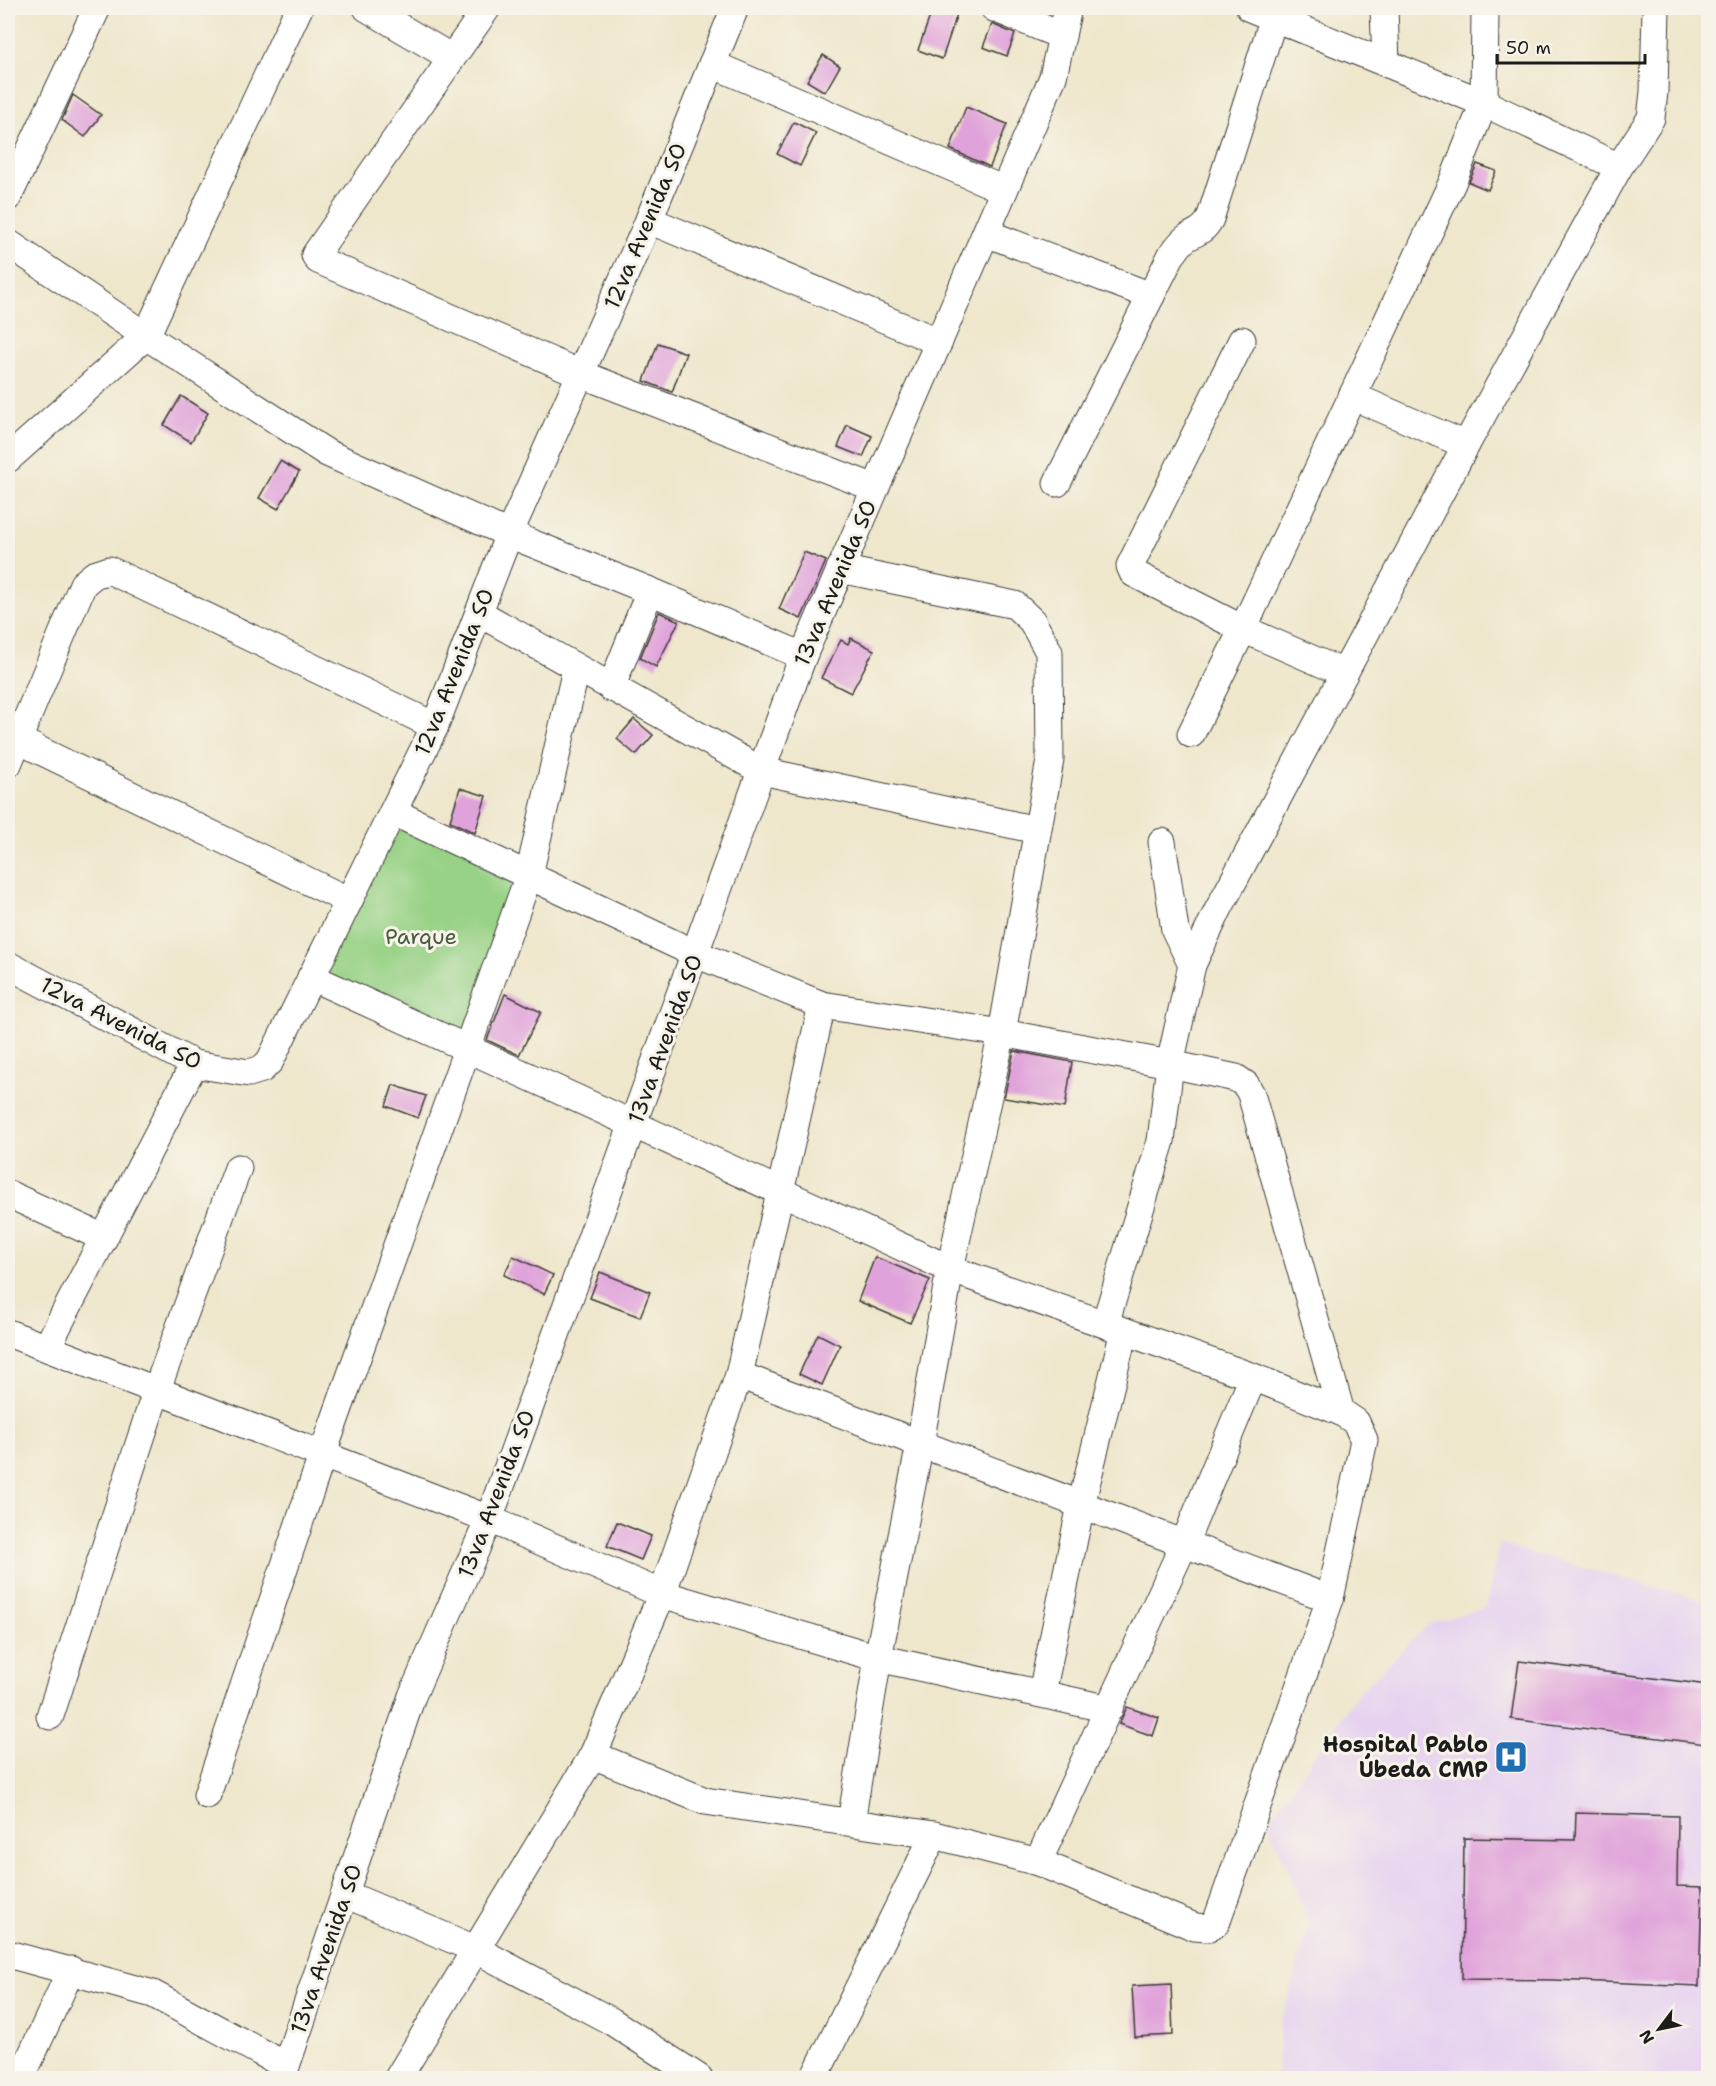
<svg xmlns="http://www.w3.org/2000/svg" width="1716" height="2086" font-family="'Shantell Sans',sans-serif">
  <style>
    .built { fill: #e6d2f0 }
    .green { fill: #98d286; stroke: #5a7751; stroke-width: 1.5 }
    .building { fill: #e0a2da }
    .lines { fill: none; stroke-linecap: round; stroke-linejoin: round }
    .minor-casing { stroke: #3c3a36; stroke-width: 29 }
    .minor { stroke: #fff; stroke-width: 27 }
    .labels { text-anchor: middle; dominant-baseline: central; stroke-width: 6; stroke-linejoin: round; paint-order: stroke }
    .street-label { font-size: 22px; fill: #1c1c1c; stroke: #f7f3e8 }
    .park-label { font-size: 22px; fill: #475c41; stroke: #f7f3e8 }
    .poi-label { font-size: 22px; font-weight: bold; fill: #1c1c1c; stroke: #f7f3e8; text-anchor: end }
  </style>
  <rect width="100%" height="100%" fill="#f7f3e8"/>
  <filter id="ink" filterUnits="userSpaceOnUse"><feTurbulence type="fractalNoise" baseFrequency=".0167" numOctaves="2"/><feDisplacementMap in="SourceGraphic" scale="12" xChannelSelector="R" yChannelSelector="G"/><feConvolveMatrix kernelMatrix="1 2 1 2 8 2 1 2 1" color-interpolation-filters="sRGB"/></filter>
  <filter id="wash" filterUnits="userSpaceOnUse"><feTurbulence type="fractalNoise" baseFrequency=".008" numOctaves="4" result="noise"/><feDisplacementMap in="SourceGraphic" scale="24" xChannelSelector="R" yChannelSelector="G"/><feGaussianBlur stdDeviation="1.35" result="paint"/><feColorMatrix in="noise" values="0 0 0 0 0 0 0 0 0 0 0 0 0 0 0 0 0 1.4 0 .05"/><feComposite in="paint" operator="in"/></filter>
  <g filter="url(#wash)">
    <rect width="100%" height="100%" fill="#eee7cc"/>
    <!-- built -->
    <polygon class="built" points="1499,1544 1708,1602 1708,2078 1277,2078 1280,2025 1310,1925 1268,1822 1359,1692 1429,1624 1486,1607"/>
    <!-- green -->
    <polygon class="green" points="393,812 529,875 466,1048 311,977"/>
    <g id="blocks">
      <!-- building -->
      <g class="building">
        <polygon points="933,8 948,8 958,11 942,59 918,50"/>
        <polygon points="992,24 1015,34 1007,56 983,47"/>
        <polygon points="823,55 840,66 825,92 807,81"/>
        <polygon points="73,95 101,115 85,137 62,120"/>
        <polygon points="966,107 1007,124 990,167 950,149"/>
        <polygon points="794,122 816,133 800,166 777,154"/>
        <polygon points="1477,164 1496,171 1488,190 1469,182"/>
        <polygon points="658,343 686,353 672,392 644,381"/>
        <polygon points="181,396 208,413 191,442 164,425"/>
        <polygon points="847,425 872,436 863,457 838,447"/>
        <polygon points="280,461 299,472 278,509 259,498"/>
        <polygon points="804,552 826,561 801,619 779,609"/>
        <polygon points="659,612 679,621 656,667 640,658"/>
        <polygon points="851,638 874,650 851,693 821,678 841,640 848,644"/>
        <polygon points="634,719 653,735 636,755 617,739"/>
        <polygon points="460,788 486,796 475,833 450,821"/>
        <polygon points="505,994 541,1012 519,1055 487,1040"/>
        <polygon points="1014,1051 1072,1062 1065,1108 1004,1098"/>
        <polygon points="393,1085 426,1096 418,1118 386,1106"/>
        <polygon points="513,1256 553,1275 544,1294 504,1275"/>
        <polygon points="875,1257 930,1280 910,1323 858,1301"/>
        <polygon points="600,1272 650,1292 640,1317 590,1298"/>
        <polygon points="818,1334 840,1345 822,1385 799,1374"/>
        <polygon points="617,1522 651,1536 641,1560 607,1546"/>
        <polygon points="1519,1661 1708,1685 1708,1719 1705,1744 1511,1719"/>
        <polygon points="1127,1707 1159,1718 1153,1736 1119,1724"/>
        <polygon points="1576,1813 1678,1816 1677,1886 1702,1887 1699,1986 1554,1980 1462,1979 1464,1838 1575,1840"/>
        <polygon points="1171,1984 1173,2035 1135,2037 1132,1986"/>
      </g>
    </g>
  </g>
  <g filter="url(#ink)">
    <use href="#blocks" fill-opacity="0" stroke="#3c3a36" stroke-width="1.5"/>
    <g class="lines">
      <!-- minor casing -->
      <g class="minor-casing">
        <g id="minor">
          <polyline points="367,8 452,58 487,8"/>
          <polyline points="994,8 1062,36"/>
          <polyline points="1250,8 1484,103 1619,167"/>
          <polyline points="1384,8 1386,63"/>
          <polyline points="452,58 315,255 318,260 581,374 875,488"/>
          <polyline points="712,64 1004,190"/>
          <polyline points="8,197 97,8"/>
          <polyline points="649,220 939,342"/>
          <polyline points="986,233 1151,296"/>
          <polyline points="8,243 146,336 327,453 509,534 650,591 803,656"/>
          <polyline points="1242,340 1130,566 1133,573 1243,629 1344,673"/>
          <polyline points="1352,396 1466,445"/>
          <polyline points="8,459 146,336 299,8"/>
          <path d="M1057,483L1171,256C1176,250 1181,241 1188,237C1198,232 1204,230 1210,219L1274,17V8"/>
          <polyline points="840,569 1015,605 1032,621 1049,652 1050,760 1002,1033 950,1269 920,1444 878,1658 851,1822"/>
          <polyline points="479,613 762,771 1037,830"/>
          <polyline points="611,688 650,591"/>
          <polyline points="1191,734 1243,629 1452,183 1484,103 1485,8"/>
          <polyline points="8,735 349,901"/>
          <polyline points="8,764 83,584 94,575 109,570 435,726"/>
          <polyline points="393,812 696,954 822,1005 739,1375 662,1594 593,1755 398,2078"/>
          <polyline points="1162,842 1175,930 1192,965"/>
          <polyline points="8,965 194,1064 249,1073 262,1069 270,1061 435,726 509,534 646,227 735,8"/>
          <polyline points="311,977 950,1269 1253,1377 1341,1412 1356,1422 1364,1440 1330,1599 1216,1923 1207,1928 1195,1927 1038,1862 934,1835 705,1801 593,1755"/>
          <polyline points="822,1005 1002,1033 1170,1064 1161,1141 1105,1324"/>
          <polyline points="8,1194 104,1238"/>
          <polyline points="8,1333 489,1519 662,1594 878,1658 1109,1709"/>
          <polyline points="47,1347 194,1064"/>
          <polyline points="739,1375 1330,1599"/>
          <polyline points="1341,1412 1251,1094 1246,1085 1236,1078 1170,1064 1192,965 1218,910 1466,445 1619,167 1651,118 1654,92 1656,8"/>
          <polyline points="1042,1693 1081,1505 1124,1331"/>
          <polyline points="50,1716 157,1389 238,1168"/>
          <polyline points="207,1795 323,1453 529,875 576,669"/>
          <polyline points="1038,1862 1184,1544 1253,1377"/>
          <polyline points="345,1894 475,1949 611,2021 699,2078"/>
          <polyline points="8,1954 153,1994 286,2066"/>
          <polyline points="21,2078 71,1970"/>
          <polyline points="282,2078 412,1696 489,1519 803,656 1053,77 1068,8"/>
          <polyline points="814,2078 934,1835"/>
        </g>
      </g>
      <!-- minor -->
      <use href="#minor" class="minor"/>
    </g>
  </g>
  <!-- icons -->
  <defs>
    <g id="hospital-square" transform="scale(1.725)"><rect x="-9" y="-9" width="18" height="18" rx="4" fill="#1f6fb2" stroke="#f7f3e8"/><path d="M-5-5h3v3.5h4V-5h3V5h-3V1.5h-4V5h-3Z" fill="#fff"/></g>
  </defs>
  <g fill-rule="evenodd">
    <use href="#hospital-square" x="1511" y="1757"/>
  </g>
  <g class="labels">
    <!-- street labels -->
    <g class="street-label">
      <text transform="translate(645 226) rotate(-67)">12va Avenida SO</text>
      <text transform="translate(835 583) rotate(-67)">13va Avenida SO</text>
      <text transform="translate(454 672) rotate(-68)">12va Avenida SO</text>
      <text transform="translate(121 1023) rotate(27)">12va Avenida SO</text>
      <text transform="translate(665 1039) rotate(-70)">13va Avenida SO</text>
      <text transform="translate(496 1494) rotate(-69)">13va Avenida SO</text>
      <text transform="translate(326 1949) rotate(-71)">13va Avenida SO</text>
    </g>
    <!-- park labels -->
    <g class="park-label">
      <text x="421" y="936">Parque</text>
    </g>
    <!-- poi labels -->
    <g class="poi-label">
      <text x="1488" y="1744">Hospital Pablo<tspan x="1488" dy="25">Úbeda CMP</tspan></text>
    </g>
  </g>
  <!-- margin -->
  <rect width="1716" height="2086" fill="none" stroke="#f7f3e8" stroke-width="30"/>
  <!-- north arrow -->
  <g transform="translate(1659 2029) rotate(238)" stroke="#f7f3e8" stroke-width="4.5" paint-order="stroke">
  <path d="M0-4.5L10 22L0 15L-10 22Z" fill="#1c1c1c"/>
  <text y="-9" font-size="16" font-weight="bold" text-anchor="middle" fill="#1c1c1c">N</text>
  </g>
  <!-- scale -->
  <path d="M1497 54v9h148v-9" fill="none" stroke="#1c1c1c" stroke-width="3"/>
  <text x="1506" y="54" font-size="18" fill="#1c1c1c" stroke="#f7f3e8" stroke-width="4.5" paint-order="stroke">50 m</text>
</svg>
